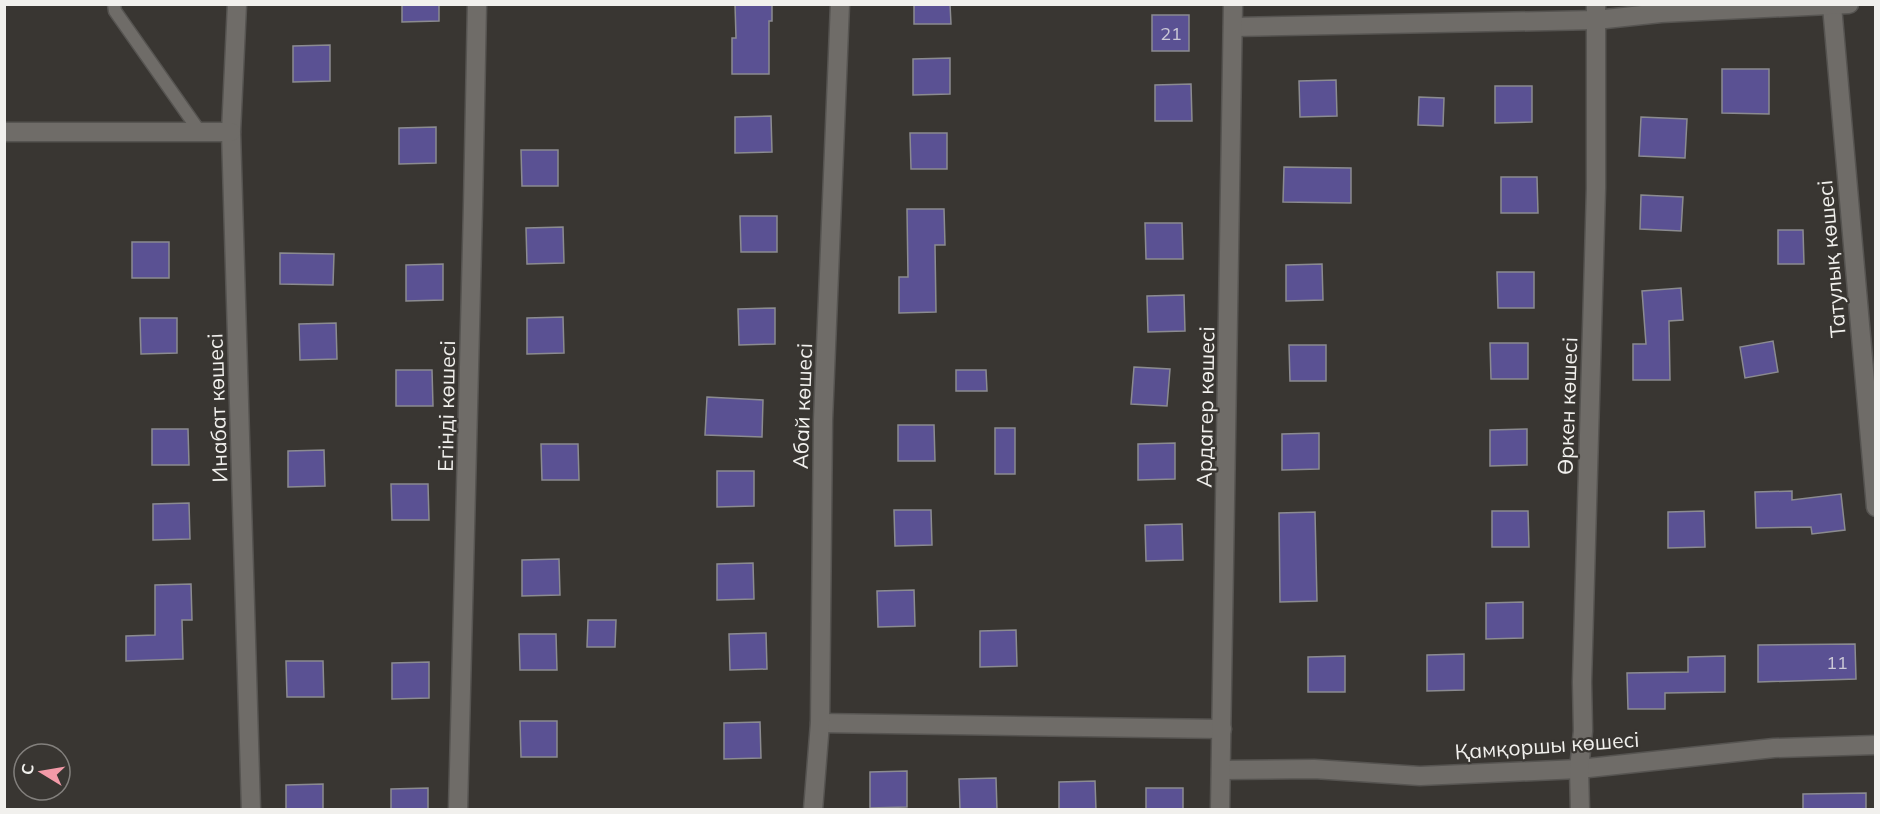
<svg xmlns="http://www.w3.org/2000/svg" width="1880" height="814" font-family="Mulish,sans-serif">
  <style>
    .building { fill: #5a5193; stroke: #8b8b90; stroke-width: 1.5 }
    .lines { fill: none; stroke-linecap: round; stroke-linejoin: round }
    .lane-casing { stroke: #565451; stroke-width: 15 }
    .street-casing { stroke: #565451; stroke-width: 21 }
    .lane { stroke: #6f6c68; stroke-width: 12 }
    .street { stroke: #6f6c68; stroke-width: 18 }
    .labels { text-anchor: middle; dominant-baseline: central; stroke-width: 4.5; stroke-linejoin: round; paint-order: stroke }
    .number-label { font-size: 18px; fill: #cbc8d6 }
    .street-label { font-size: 21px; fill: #f1f0ed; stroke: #393632 }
  </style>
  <rect width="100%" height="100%" fill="#393632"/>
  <!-- building -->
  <g class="building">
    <polygon points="402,4 439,4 439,21 402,22"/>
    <polygon points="735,4 772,4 772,21 769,21 769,74 732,74 732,38 736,38"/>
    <polygon points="914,4 950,4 951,24 914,24"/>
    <rect x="1152" y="15" width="37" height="36"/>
    <polygon points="330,45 330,81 293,82 293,46"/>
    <polygon points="950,58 950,94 913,95 913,59"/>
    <polygon points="1722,69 1769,69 1769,114 1722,113"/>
    <polygon points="1336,80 1337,116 1300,117 1299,81"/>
    <polygon points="1191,84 1192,121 1155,121 1155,85"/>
    <polygon points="1495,86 1532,86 1532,122 1495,123"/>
    <polygon points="1419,97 1444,98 1443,126 1418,125"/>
    <polygon points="771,116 772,152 735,153 735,117"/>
    <polygon points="1641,117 1687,119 1685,158 1639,156"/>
    <polygon points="436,127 436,163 399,164 399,128"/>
    <polygon points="910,133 947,133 947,169 911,169"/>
    <polygon points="521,150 558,150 558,186 522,186"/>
    <polygon points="1284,167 1351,168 1351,203 1283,202"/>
    <polygon points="1501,177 1537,177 1538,213 1501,213"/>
    <polygon points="1641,195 1683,197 1681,231 1640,229"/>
    <polygon points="907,209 944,209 945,245 935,245 936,312 899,313 899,277 908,277"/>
    <polygon points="740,216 777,216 777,252 741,252"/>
    <polygon points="1145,223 1182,223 1183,259 1146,259"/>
    <polygon points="563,227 564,263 527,264 526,228"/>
    <polygon points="1778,230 1803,230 1804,264 1778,264"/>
    <rect x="132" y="242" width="37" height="36"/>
    <polygon points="280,253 334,254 333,285 280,284"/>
    <polygon points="443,264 443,300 406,301 406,265"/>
    <polygon points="1322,264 1323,300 1286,301 1286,265"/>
    <polygon points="1497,272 1534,272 1534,308 1498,308"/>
    <polygon points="1681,288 1683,320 1669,321 1670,380 1633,380 1633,344 1646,344 1642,291"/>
    <polygon points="1184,295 1185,331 1148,332 1147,296"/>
    <polygon points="775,308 775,344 739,345 738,309"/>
    <polygon points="563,317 564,353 527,354 527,318"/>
    <polygon points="140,318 177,318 177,353 141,354"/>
    <polygon points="336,323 337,359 300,360 299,324"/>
    <polygon points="1773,341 1778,372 1745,378 1740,347"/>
    <polygon points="1490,343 1528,343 1528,379 1491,379"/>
    <polygon points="1289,345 1326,345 1326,381 1290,381"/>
    <polygon points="1134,367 1170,369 1167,406 1131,404"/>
    <polygon points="396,370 432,370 433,406 396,406"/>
    <polygon points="956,370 986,370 987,391 956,391"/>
    <polygon points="707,397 763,400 762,437 705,435"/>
    <polygon points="898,425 934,425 935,461 898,461"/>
    <rect x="995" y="428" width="20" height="46"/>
    <polygon points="152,429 188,429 189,465 152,465"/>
    <polygon points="1527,429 1527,465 1490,466 1490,430"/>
    <polygon points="1319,433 1319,469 1282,470 1282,434"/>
    <polygon points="1175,443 1175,479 1138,480 1138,444"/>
    <polygon points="541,444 578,444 579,480 542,480"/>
    <polygon points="324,450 325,486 288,487 288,451"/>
    <polygon points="717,471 754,471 754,506 717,507"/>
    <polygon points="391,484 428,484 429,520 392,520"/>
    <polygon points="1792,491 1792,500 1841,494 1845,530 1812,534 1811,527 1756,528 1755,492"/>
    <polygon points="189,503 190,539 153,540 153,504"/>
    <polygon points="894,510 931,510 932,545 895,546"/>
    <polygon points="1492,511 1528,511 1529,547 1492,547"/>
    <polygon points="1704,511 1705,547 1668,548 1668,512"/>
    <polygon points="1315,512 1317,601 1280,602 1279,513"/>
    <polygon points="1182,524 1183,560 1146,561 1145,525"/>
    <polygon points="559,559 560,595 522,596 522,560"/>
    <polygon points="753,563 754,599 717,600 717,564"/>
    <polygon points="191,584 192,620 182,620 183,659 126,661 126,636 155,635 155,585"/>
    <polygon points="914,590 915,626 878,627 877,591"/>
    <polygon points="1523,602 1523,638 1486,639 1486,603"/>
    <polygon points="588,620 616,620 615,647 587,647"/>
    <polygon points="1016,630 1017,666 980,667 980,631"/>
    <polygon points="766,633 767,669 730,670 729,634"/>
    <polygon points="519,634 556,634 557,670 520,670"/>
    <polygon points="1855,644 1856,679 1758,682 1758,645"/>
    <polygon points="1464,654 1464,690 1427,691 1427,655"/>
    <polygon points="1345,656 1345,692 1308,692 1308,657"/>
    <polygon points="1725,656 1725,692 1665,693 1665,709 1628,709 1627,673 1688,672 1688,657"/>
    <polygon points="286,661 323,661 324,697 287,697"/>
    <polygon points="429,662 429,698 392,699 392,663"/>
    <polygon points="520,721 557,721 557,757 521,757"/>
    <polygon points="760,722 761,758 724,759 724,723"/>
    <polygon points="907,771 907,807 870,808 870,772"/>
    <polygon points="996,778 997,810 960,810 959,779"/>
    <polygon points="1095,781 1096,810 1059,810 1059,782"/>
    <polygon points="323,784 323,810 286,810 286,785"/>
    <polygon points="428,788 428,810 391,810 391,789"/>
    <rect x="1146" y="788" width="37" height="22"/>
    <polygon points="1866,793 1866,810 1803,810 1803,794"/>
  </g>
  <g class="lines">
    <!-- lane casing -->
    <g class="lane-casing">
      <polyline id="lane" points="114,4 115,11 200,132"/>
    </g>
    <!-- street casing -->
    <g class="street-casing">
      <g id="street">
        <polyline points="237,4 231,132 251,810"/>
        <polyline points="1832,6 1876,507"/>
        <polyline points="1233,27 1596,20 1661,13 1849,4"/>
        <polyline points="4,132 231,132"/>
        <polyline points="820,723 1222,729"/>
        <polyline points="1221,770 1314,769 1420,776 1579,769 1774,748 1876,745"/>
        <polyline points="458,810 473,206 477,4"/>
        <polyline points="813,810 820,723 823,420 840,4"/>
        <polyline points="1220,810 1233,4"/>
        <polyline points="1580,810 1579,769 1583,731 1582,682 1596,188 1596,4"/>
      </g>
    </g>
    <!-- lane -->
    <use href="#lane" class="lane"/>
    <!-- street -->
    <use href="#street" class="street"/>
  </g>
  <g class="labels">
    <!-- number labels -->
    <g class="number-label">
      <text x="1171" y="33">21</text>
      <text x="1837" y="662">11</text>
    </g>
    <!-- street labels -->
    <g class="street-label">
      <text transform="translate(1831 259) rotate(-95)">Татулық көшесі</text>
      <text transform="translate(446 406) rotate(-89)">Егінді көшесі</text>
      <text transform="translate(802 406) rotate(-88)">Абай көшесі</text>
      <text transform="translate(1567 406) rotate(-88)">Өркен көшесі</text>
      <text transform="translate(1205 407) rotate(-89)">Ардагер көшесі</text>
      <text transform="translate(217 408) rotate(-92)">Инабат көшесі</text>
      <text transform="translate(1547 745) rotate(-4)">Қамқоршы көшесі</text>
    </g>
  </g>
  <!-- border -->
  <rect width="1880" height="814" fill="none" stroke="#f1f0ed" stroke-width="12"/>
  <!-- north arrow -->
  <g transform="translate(42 772) rotate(281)"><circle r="28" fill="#393632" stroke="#83807d" stroke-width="1.5"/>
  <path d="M0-4.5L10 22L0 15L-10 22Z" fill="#f39aa8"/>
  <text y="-9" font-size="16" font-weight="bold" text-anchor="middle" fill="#f1f0ed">С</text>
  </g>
</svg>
